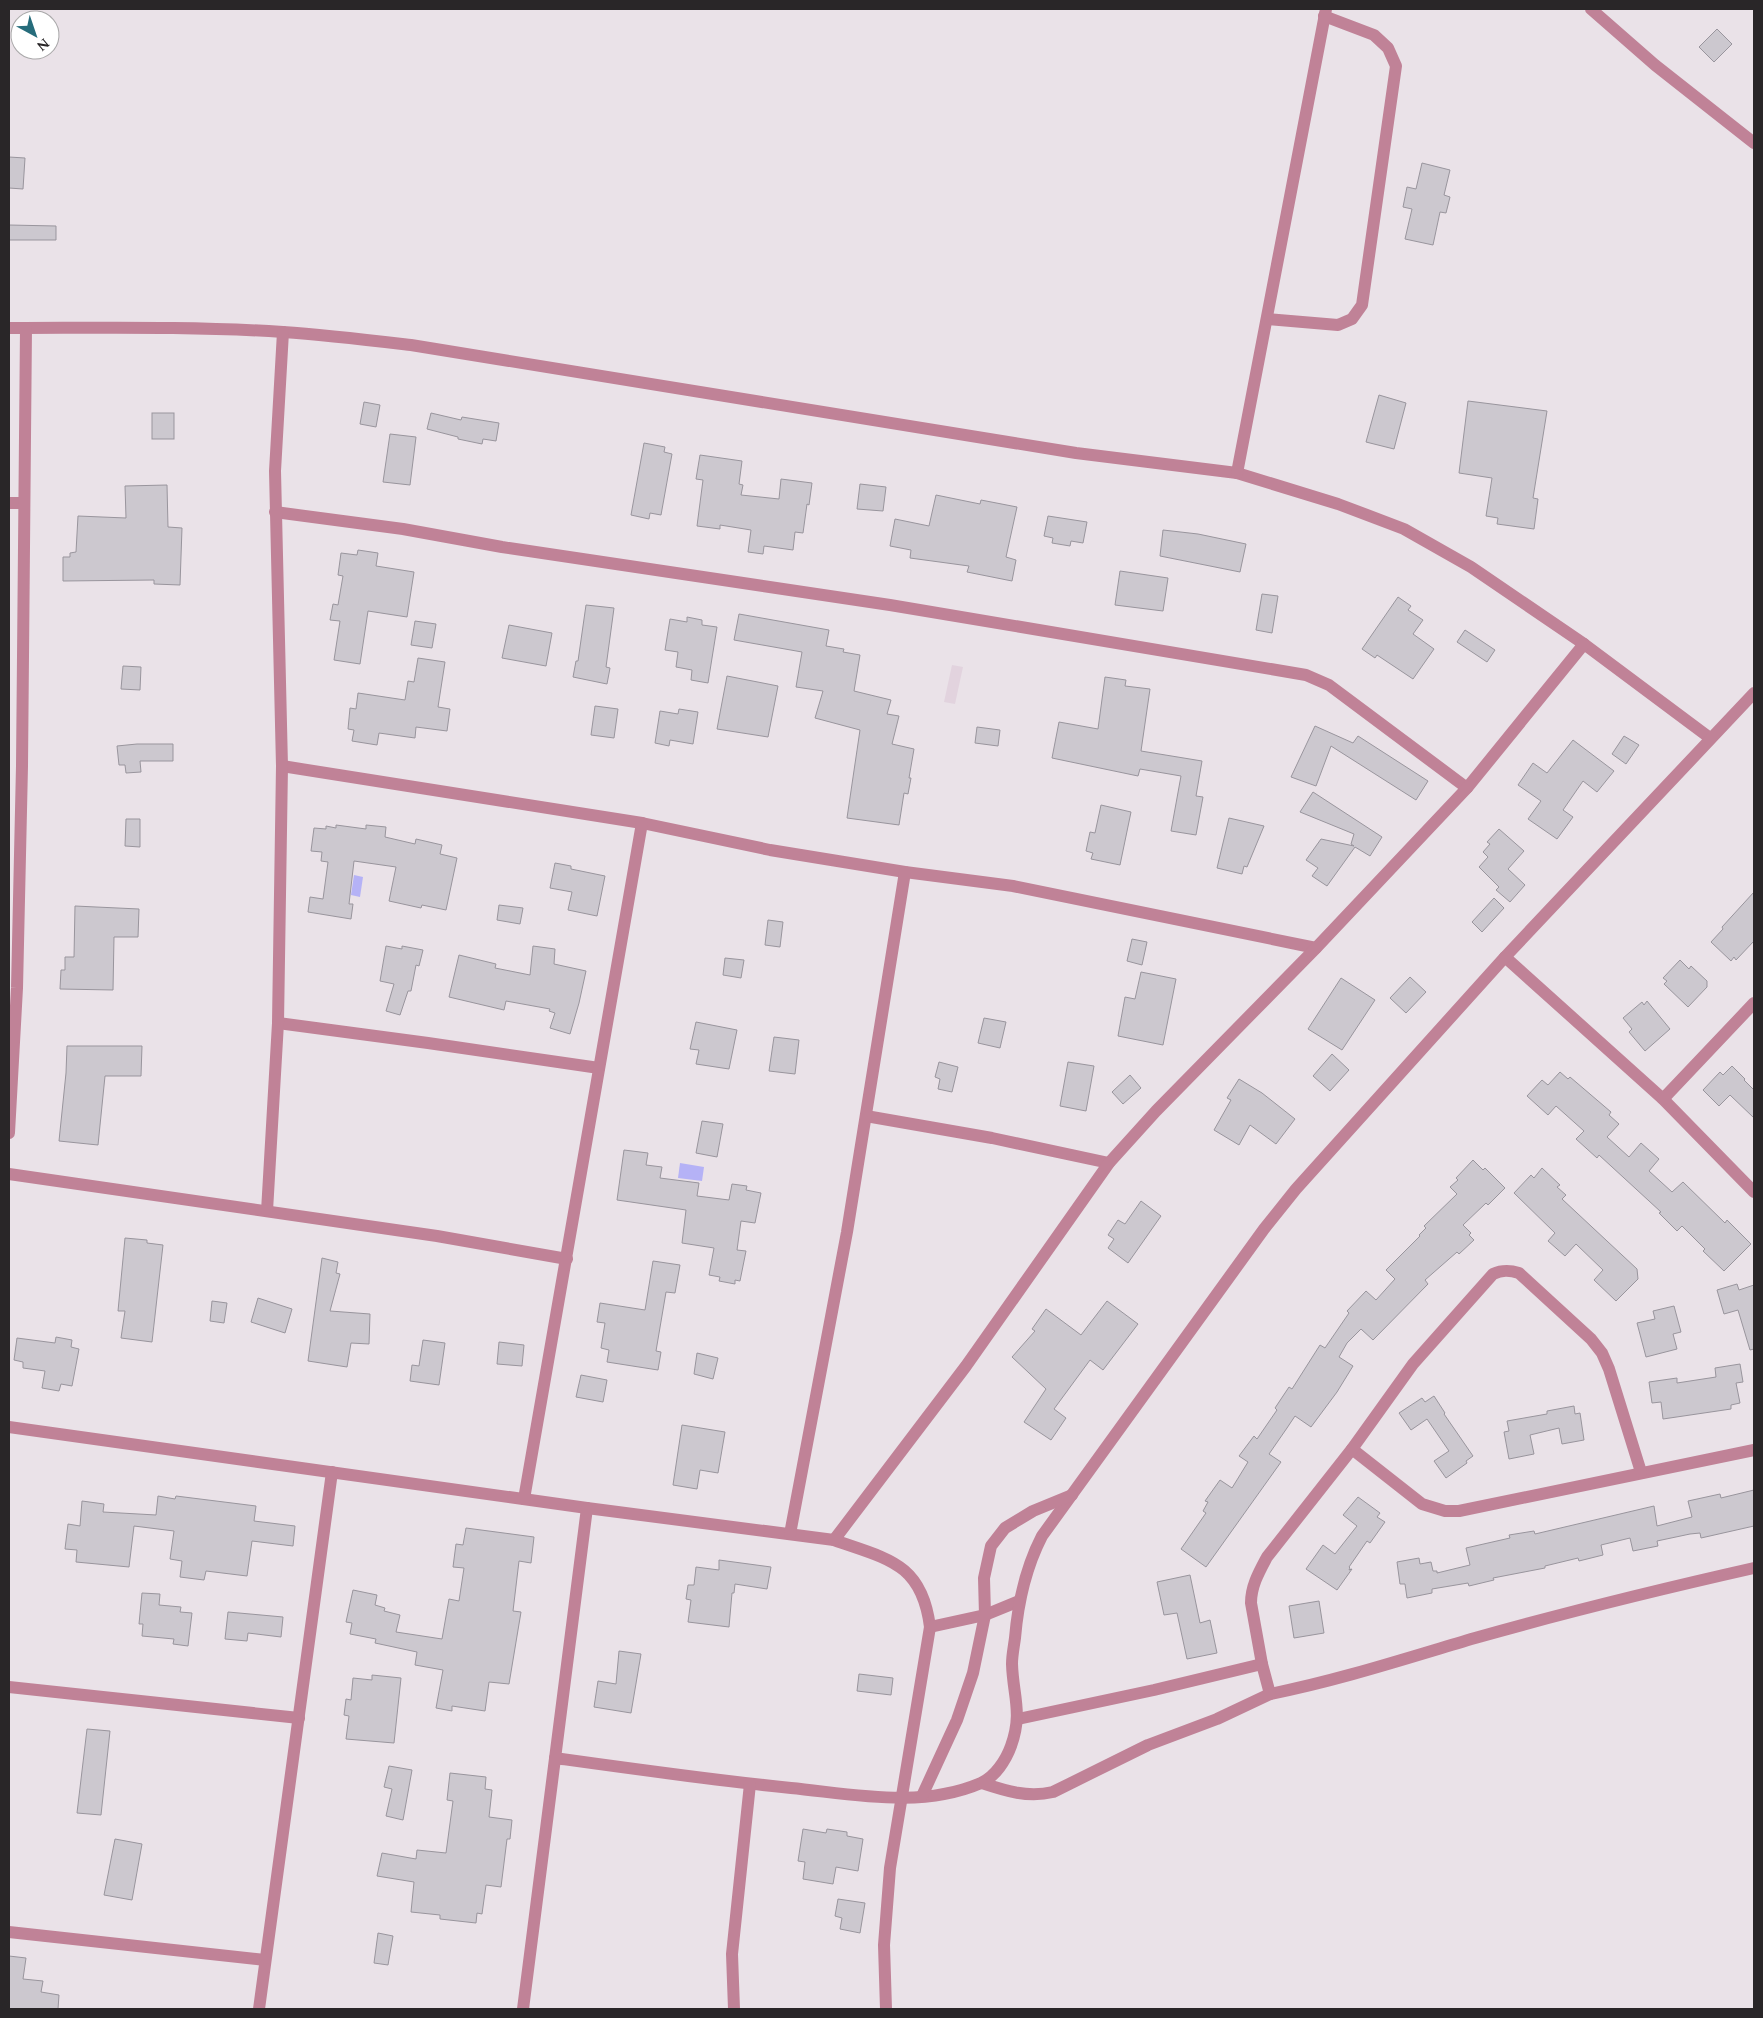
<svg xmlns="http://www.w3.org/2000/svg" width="1763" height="2018" font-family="Spectral,serif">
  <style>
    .built { fill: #e2d3de }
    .water { fill: #b5b2f6 }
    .building { fill: #ccc8cf; stroke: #99959d }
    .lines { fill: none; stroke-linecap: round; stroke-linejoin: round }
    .minor { stroke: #c08297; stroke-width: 12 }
  </style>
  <rect width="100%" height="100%" fill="#eae2e8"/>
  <!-- built -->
  <polygon class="built" points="952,665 963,667 955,704 944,702"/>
  <!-- water -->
  <g class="water">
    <polygon points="354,875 363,877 360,897 351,895"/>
    <polygon points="680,1163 704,1167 702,1181 678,1178"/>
  </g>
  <!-- building -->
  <g class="building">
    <polygon points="1717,29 1732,44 1714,62 1699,47"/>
    <polygon points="9,157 25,158 23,189 9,188"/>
    <polygon points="1422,163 1450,170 1444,195 1450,197 1446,213 1440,212 1433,245 1405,239 1412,209 1403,207 1407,187 1416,189"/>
    <polygon points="9,225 56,226 56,240 9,240"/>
    <polygon points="1379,395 1406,403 1394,449 1366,442"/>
    <polygon points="1468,401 1547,411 1533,498 1538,499 1534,529 1497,524 1498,518 1486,516 1492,478 1459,473"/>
    <polygon points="364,402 380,405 376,427 360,424"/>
    <rect x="152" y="413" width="22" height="26"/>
    <polygon points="431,413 461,420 462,417 499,423 496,441 483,439 482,444 458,439 458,437 427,429"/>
    <polygon points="390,434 416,437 410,485 383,482"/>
    <polygon points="644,443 665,447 664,452 672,454 661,515 650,513 649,519 631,515"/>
    <polygon points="700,455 742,461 739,484 743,485 741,495 779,499 781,479 812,483 809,505 807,504 803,533 795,532 793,550 764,546 763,554 748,552 751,530 720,525 720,529 697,526 703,480 696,479"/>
    <polygon points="860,484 886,487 883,511 857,509"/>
    <polygon points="167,485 168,527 182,528 180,585 154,584 154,580 63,581 63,557 70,557 70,553 76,552 78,516 126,518 125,486"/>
    <polygon points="936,495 980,504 981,500 1017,507 1006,557 1016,560 1012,581 967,572 969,566 910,558 911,550 890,546 895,519 929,526"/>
    <polygon points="1048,516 1087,522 1083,543 1071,541 1070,546 1052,543 1053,538 1044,536"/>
    <polygon points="1163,530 1198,534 1246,544 1240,572 1160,556"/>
    <polygon points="358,550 378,553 376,566 414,572 407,617 368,611 360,664 334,660 340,621 330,620 333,604 338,605 343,576 338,575 341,553 357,555"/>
    <polygon points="1120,571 1168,578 1163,611 1115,605"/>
    <polygon points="1262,594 1278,596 1272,633 1256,630"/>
    <polygon points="1398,597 1411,606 1408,610 1423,620 1413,634 1434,649 1413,679 1377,655 1375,658 1362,649"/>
    <polygon points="586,605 614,608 606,667 610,668 607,684 573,677 576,661 578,661"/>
    <polygon points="739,614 829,630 826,646 844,649 843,652 860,655 854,691 891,700 887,714 899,716 892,744 914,749 909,778 911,778 908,794 904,793 899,825 847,818 860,730 815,718 823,691 796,687 802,652 734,640"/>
    <polygon points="687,617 702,620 702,625 717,627 708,683 691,680 692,670 676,667 678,652 665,650 670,619 687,622"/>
    <polygon points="415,621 436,624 432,648 411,645"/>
    <polygon points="509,625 552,633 546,666 502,658"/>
    <polygon points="1465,630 1495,650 1487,662 1457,642"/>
    <polygon points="418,658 445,662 438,707 450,709 447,731 416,727 415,738 379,733 377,745 352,741 354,730 348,729 350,708 356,709 358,693 405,700 408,681 414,682"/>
    <polygon points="123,666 141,667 140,690 121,689"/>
    <polygon points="727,676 778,686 768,737 717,729"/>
    <polygon points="1105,677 1126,680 1125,686 1150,689 1141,751 1202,761 1196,796 1203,797 1196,835 1171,831 1181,776 1140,769 1138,776 1052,758 1059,722 1098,729"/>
    <polygon points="595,706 618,709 614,738 591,735"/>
    <polygon points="679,709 698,712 693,744 670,740 669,746 655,743 660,711 678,714"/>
    <polygon points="1315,726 1353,743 1358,736 1428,781 1416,800 1331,746 1316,786 1291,777"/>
    <polygon points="977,727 1000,730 998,746 975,743"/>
    <polygon points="1624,736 1639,745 1626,764 1612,754"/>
    <polygon points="1573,740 1614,771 1597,792 1583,781 1563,810 1573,817 1557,839 1528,819 1541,801 1518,785 1533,763 1547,773"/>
    <polygon points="137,744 173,744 173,761 140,761 141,772 126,773 125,765 119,765 117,746"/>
    <polygon points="1313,792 1382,837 1370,856 1355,847 1327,886 1312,876 1318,868 1306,860 1321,839 1354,846 1351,844 1354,834 1300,812"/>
    <polygon points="1101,805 1131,812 1120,865 1091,859 1093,853 1086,851 1090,832 1095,833"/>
    <polygon points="1229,818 1264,826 1247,867 1244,866 1242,874 1217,868"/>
    <polygon points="126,819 140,819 140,847 125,846"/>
    <polygon points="336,825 366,829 366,825 386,827 385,837 415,844 416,839 442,845 440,854 457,858 446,910 422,905 421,908 389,901 396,867 354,861 349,904 353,904 351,919 308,912 310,897 323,899 328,862 321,861 322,852 311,851 314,828 326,829 326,826 336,828"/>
    <polygon points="1499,829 1524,851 1508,869 1525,885 1510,902 1496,890 1499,887 1479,867 1488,857 1483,852 1490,844 1487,842"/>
    <polygon points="555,863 571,866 571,869 605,876 597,916 568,910 572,892 550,888"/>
    <polygon points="1754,892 1754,941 1736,960 1734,957 1731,961 1711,942 1723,929 1722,927"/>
    <polygon points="1494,898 1504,908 1482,932 1472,922"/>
    <polygon points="499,905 523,908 520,924 497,920"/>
    <polygon points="75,906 139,909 138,937 114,937 113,990 60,989 61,970 65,970 65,957 74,957"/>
    <polygon points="768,920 783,922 780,947 765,945"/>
    <polygon points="1132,939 1147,942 1142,965 1127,961"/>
    <polygon points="386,946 402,949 402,946 423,950 419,966 416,965 411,991 408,991 400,1015 386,1011 394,984 380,981"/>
    <polygon points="533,946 555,949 554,964 586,971 579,1003 570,1034 550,1028 555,1013 549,1011 550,1009 506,1001 504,1010 449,997 459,955 496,964 495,968 530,975"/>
    <polygon points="725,958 744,960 741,978 723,975"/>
    <polygon points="1680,960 1689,969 1691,966 1707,981 1707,987 1688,1007 1664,984 1667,981 1663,978"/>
    <polygon points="1141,972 1176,979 1163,1045 1118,1036 1125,997 1135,999"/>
    <polygon points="1410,977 1426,992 1406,1013 1390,998"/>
    <polygon points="1341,978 1375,1000 1342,1050 1308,1029"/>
    <polygon points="1647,1001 1670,1029 1645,1051 1629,1032 1632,1029 1623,1018 1642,1002 1644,1005"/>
    <polygon points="984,1018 1006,1022 1000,1048 978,1043"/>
    <polygon points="696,1022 737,1030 729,1069 696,1064 699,1050 690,1049"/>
    <polygon points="774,1037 799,1040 795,1074 769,1071"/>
    <polygon points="67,1046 142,1046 141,1076 105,1076 98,1145 59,1141 66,1073"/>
    <polygon points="1332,1054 1349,1070 1330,1091 1313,1076"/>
    <polygon points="939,1062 958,1067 952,1092 938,1089 940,1079 935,1077"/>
    <polygon points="1068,1062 1094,1066 1086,1111 1060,1106"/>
    <polygon points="1732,1066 1745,1079 1744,1080 1754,1090 1754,1118 1730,1095 1719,1106 1703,1090 1720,1072 1723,1075"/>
    <polygon points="1560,1072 1568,1079 1570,1077 1611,1112 1609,1115 1619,1124 1607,1137 1629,1157 1641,1143 1659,1159 1649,1171 1672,1192 1683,1182 1725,1223 1727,1220 1751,1244 1724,1271 1703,1251 1705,1249 1682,1226 1677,1231 1659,1213 1661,1212 1599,1155 1597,1158 1576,1139 1584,1131 1556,1106 1548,1115 1527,1096 1542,1080 1548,1085"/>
    <polygon points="1130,1075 1141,1088 1123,1104 1112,1092"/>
    <polygon points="1239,1079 1262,1093 1295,1119 1276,1144 1250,1125 1239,1145 1214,1130 1231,1100 1227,1098"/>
    <polygon points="702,1121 723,1124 717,1157 696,1153"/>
    <polygon points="624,1150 648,1153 646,1165 662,1167 660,1178 699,1183 697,1196 729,1200 732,1184 747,1186 746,1190 761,1193 755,1223 741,1221 737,1250 746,1251 740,1281 735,1280 735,1284 719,1281 720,1277 709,1275 714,1248 682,1243 686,1210 617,1200"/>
    <polygon points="1473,1160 1483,1170 1485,1168 1505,1188 1488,1205 1486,1203 1463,1225 1471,1233 1469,1235 1474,1240 1459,1254 1457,1252 1425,1280 1428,1284 1373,1340 1361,1329 1347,1343 1339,1357 1353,1366 1337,1392 1311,1427 1295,1416 1287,1428 1269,1454 1281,1462 1206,1567 1181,1549 1206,1513 1203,1511 1208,1502 1205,1501 1220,1480 1232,1488 1248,1462 1239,1456 1254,1436 1257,1439 1277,1410 1275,1408 1289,1387 1292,1389 1320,1345 1325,1348 1349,1313 1347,1311 1366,1291 1376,1300 1395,1279 1386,1270 1420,1236 1419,1235 1426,1228 1424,1226 1457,1194 1450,1187 1458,1180 1456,1178"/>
    <polygon points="1542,1168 1560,1185 1557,1187 1566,1195 1562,1199 1637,1269 1638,1279 1616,1301 1594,1280 1603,1270 1576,1244 1565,1256 1548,1241 1555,1233 1514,1193 1531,1175 1534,1178"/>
    <polygon points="1141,1201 1161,1216 1128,1263 1108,1248 1114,1239 1108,1235 1118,1220 1125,1224"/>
    <polygon points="125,1238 147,1240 147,1243 163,1245 152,1342 121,1338 125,1311 118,1311"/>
    <polygon points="322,1258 338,1262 336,1273 340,1274 330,1311 370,1314 369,1344 351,1343 347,1367 308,1361"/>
    <polygon points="653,1261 680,1265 675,1293 666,1292 656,1351 661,1352 658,1370 607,1362 609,1350 601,1348 605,1323 597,1322 600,1303 645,1310"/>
    <polygon points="1737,1284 1739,1290 1754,1285 1754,1349 1750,1350 1738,1310 1724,1314 1717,1290"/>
    <polygon points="258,1298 292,1309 285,1333 251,1322"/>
    <polygon points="212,1301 227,1303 224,1323 210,1321"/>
    <polygon points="1107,1301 1138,1324 1103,1370 1090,1360 1054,1409 1066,1418 1051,1440 1024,1422 1046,1389 1012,1357 1035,1331 1032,1329 1046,1309 1081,1335"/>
    <polygon points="1674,1306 1681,1332 1673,1334 1677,1349 1646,1357 1637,1323 1655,1319 1653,1311"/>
    <polygon points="56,1337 72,1340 71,1347 79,1349 72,1386 61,1384 59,1391 42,1388 45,1371 23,1368 23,1362 14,1360 17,1338 55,1343"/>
    <polygon points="423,1340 445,1343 439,1385 410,1381 412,1365 419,1366"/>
    <polygon points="499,1342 524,1345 522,1366 497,1364"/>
    <polygon points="697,1353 718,1358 713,1379 694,1374"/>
    <polygon points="1740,1364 1743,1382 1736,1383 1740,1403 1731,1405 1731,1409 1663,1419 1661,1402 1652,1403 1649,1382 1677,1378 1677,1383 1716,1377 1715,1368"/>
    <polygon points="581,1375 607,1380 603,1402 576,1397"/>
    <polygon points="1434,1396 1445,1413 1444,1414 1473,1456 1466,1461 1467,1463 1446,1478 1434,1461 1449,1451 1427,1419 1411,1430 1399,1413 1422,1398 1425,1402"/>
    <polygon points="1574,1406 1575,1414 1580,1413 1584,1440 1562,1444 1559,1428 1530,1435 1534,1454 1509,1459 1504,1432 1509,1431 1507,1421 1547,1414 1547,1411"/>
    <polygon points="682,1425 725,1432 718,1473 700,1470 697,1489 673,1485"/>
    <polygon points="1754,1490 1754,1526 1701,1538 1700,1533 1690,1534 1657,1541 1658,1546 1633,1551 1630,1538 1601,1545 1603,1555 1579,1561 1578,1558 1545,1566 1545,1568 1493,1578 1494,1580 1469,1586 1468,1583 1432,1589 1432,1593 1407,1598 1405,1584 1400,1584 1397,1562 1419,1558 1420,1564 1431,1562 1433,1571 1437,1571 1437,1573 1470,1565 1466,1548 1510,1538 1509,1535 1534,1531 1535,1534 1654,1506 1657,1526 1692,1517 1688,1501 1720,1494 1721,1498"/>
    <polygon points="158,1496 175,1499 176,1496 256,1506 254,1521 295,1526 293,1546 252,1541 247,1576 206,1571 204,1580 180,1577 182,1561 170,1559 174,1531 134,1526 129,1567 76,1562 77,1550 65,1549 68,1524 80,1526 82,1501 104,1504 103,1512 156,1515"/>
    <polygon points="1358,1497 1380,1513 1377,1517 1385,1522 1370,1543 1367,1541 1349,1567 1350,1568 1349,1570 1352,1569 1337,1590 1306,1569 1323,1545 1335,1554 1357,1526 1343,1515"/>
    <polygon points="466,1528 534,1537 531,1563 519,1561 513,1611 521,1612 509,1684 489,1682 485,1711 452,1706 452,1711 436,1708 443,1670 415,1665 417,1652 375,1643 376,1639 350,1634 352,1623 346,1622 353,1590 377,1595 375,1605 385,1608 384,1611 400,1615 396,1632 442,1639 449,1599 459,1601 464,1568 453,1567 456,1544 463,1545"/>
    <polygon points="719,1560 771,1567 767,1589 735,1584 734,1593 732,1593 729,1627 688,1622 691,1600 686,1599 688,1585 694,1585 696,1567 719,1570"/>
    <polygon points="1190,1575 1200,1623 1210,1620 1217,1653 1187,1659 1177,1613 1164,1615 1157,1582"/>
    <polygon points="142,1593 160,1594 159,1605 181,1607 180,1612 192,1613 188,1646 173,1644 174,1639 142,1636 143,1624 139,1624"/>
    <polygon points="1319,1601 1324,1633 1294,1638 1289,1606"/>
    <polygon points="228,1612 283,1617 281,1637 248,1633 247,1641 225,1639"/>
    <polygon points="619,1651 641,1654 631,1713 594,1707 598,1681 616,1684"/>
    <polygon points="859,1674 893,1678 891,1695 857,1691"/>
    <polygon points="372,1675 401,1678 394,1743 346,1739 349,1716 344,1715 346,1699 351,1700 353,1678 372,1680"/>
    <polygon points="87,1729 110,1731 101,1815 77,1813"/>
    <polygon points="389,1766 412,1770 403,1820 386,1816 392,1789 384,1787"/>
    <polygon points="450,1773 486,1777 485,1789 492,1790 489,1817 512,1820 510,1839 507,1839 501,1887 486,1885 482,1914 477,1913 476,1923 440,1919 440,1915 411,1912 414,1882 377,1876 382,1853 416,1859 417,1850 446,1853 453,1801 447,1800"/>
    <polygon points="803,1829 826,1833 827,1829 847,1832 847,1836 863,1839 858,1871 836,1867 833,1884 803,1879 805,1862 798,1861"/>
    <polygon points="115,1839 142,1844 132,1900 104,1895"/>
    <polygon points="838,1899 865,1903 860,1933 840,1929 842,1918 835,1916"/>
    <polygon points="378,1933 393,1936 388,1965 374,1963"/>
    <polygon points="9,1956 26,1958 23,1979 43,1981 41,1992 59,1995 58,2009 9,2009"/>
  </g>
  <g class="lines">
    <!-- minor -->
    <g class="minor">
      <polyline points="1591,9 1655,65 1754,143"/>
      <polyline points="1267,319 1338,325 1352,319 1362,305 1396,66 1388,48 1374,35 1324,16"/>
      <path d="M9,328C100,328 191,326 283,332C326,335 368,340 411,345L1076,453L1237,473L1338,504L1404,529L1471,567L1584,644L1710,738"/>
      <polyline points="1237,473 1326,9"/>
      <polyline points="9,503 24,503"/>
      <polyline points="275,512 403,529 502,547 890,605 1306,675 1329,685 1467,788"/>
      <polyline points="282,766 642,823 770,850 905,872 1013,886 1316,948"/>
      <polyline points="1505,957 1663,1099 1754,1192"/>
      <polyline points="278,1023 428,1043 599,1068"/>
      <polyline points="1663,1099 1754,1003"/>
      <polyline points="866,1116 992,1138 1109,1163"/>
      <polyline points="9,1133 17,988 22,766 26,328"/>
      <polyline points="9,1174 437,1236 567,1259"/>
      <polyline points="267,1211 278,1023 282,766 275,471 283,332"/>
      <path d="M9,1427L587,1508L834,1540C888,1559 922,1563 930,1627L890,1868L884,1945L886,2009"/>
      <polyline points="1352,1449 1422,1504 1445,1511 1459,1511 1754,1450"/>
      <path d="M1641,1472L1609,1369L1602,1353L1591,1339L1519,1273C1509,1270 1502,1270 1493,1274L1413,1364L1352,1449L1267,1557C1259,1572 1251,1586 1251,1603L1262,1664L1270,1694C1340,1680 1407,1658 1475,1638C1567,1612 1661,1589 1754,1568"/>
      <polyline points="524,1499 642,823"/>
      <polyline points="790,1534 847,1232 905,872"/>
      <polyline points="834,1540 966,1366 1109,1163 1156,1111 1316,948 1467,788 1584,644"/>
      <polyline points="930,1627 985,1615 1019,1601"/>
      <polyline points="9,1687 299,1718"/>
      <polyline points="1018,1719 1154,1690 1262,1664"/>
      <path d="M555,1758C634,1769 712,1780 791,1788C853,1794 921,1809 981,1783C995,1777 1006,1760 1011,1746C1023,1713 1013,1696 1012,1664C1012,1655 1014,1646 1015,1638C1018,1602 1025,1569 1042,1536L1264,1229L1296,1189L1505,957L1754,693"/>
      <path d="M982,1783C1006,1791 1028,1798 1053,1792L1148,1745L1217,1719L1270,1694"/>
      <polyline points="922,1796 957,1720 973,1673 985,1615 984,1578 991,1546 1005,1528 1033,1511 1072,1495"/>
      <polyline points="9,1932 265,1960"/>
      <polyline points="259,2009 332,1472"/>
      <polyline points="523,2009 587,1508"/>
      <polyline points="734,2009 732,1954 750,1784"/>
    </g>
  </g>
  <!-- border -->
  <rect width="1763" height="2018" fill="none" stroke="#292628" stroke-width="20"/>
  <!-- north arrow -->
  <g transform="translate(35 35) rotate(140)"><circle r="24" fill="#ffffff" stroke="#a9a8a9"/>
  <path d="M0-4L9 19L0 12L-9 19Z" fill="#266c7b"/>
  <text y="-8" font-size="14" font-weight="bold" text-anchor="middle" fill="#292628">N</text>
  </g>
</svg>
